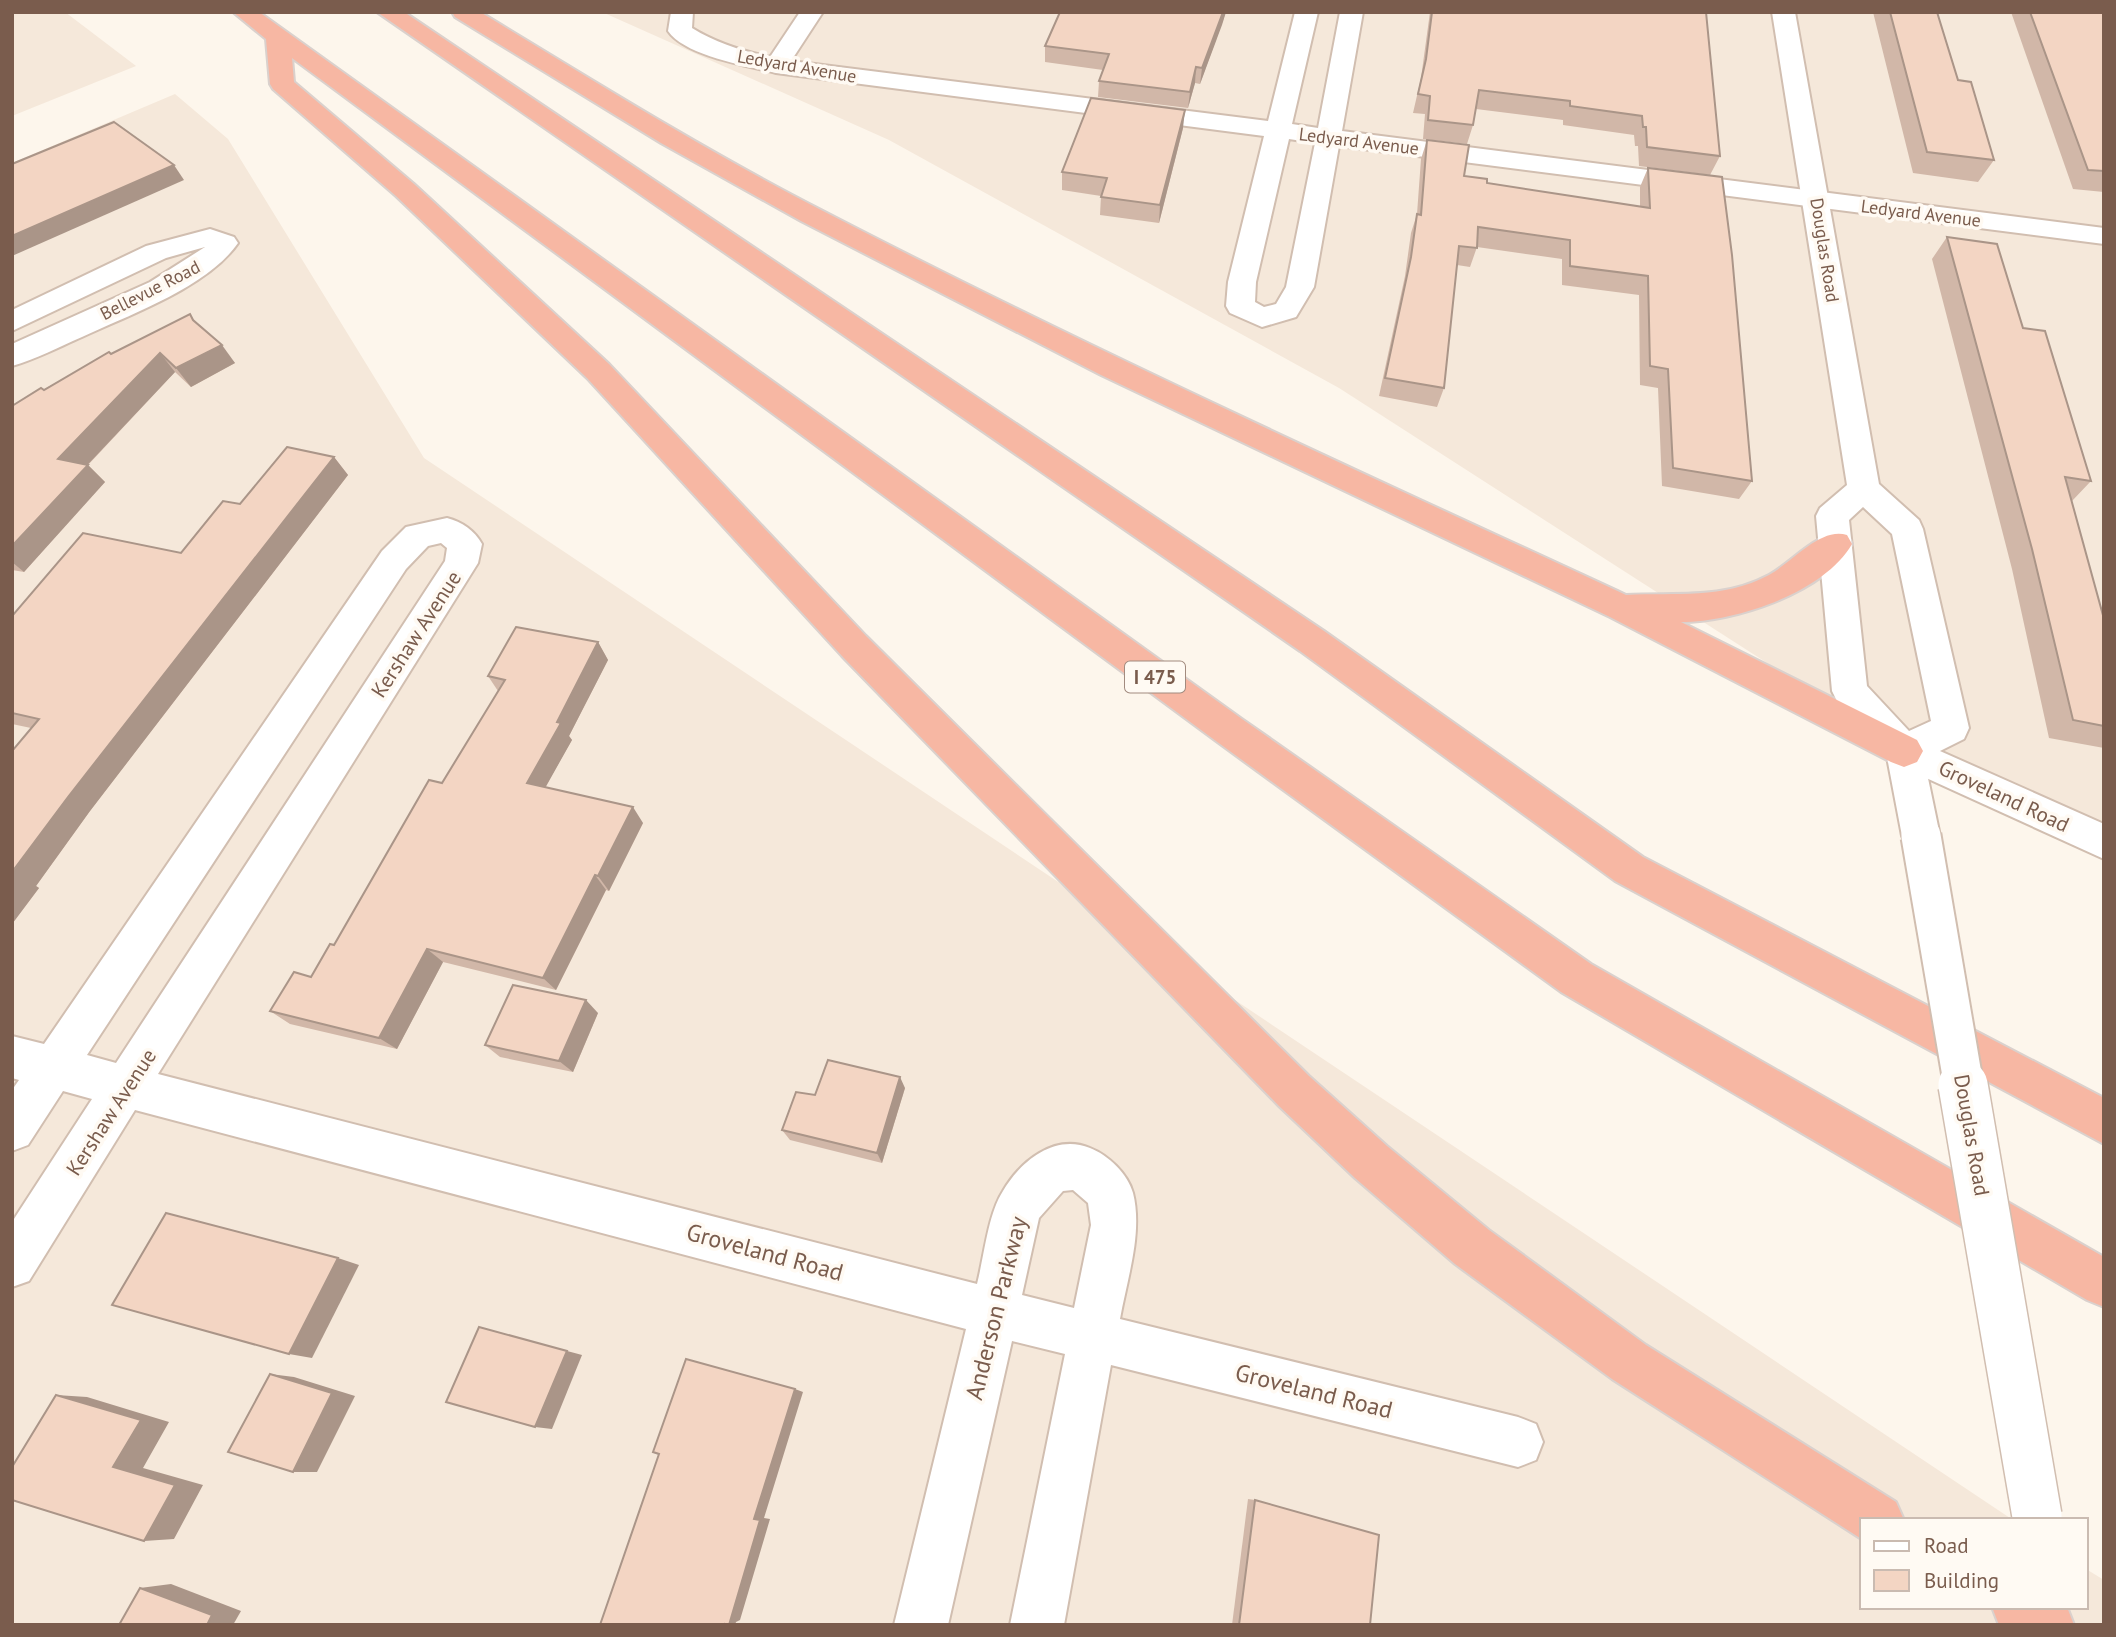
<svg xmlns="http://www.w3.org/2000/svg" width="2116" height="1637" font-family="'PT Sans',sans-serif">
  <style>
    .residential { fill: #f5e8da }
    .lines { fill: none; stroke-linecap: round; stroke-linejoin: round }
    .minor-casing { stroke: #d1beb0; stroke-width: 4 }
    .tertiary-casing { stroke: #d1beb0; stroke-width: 4 }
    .motorway-casing { stroke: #dad1cd; stroke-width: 4 }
    .minor { fill: #fff; fill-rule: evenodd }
    .tertiary { fill: #fff; fill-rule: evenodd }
    .motorway { fill: #f7b7a3; fill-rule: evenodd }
    .tertiary-bridge-far1-casing { stroke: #d1beb0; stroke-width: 43; stroke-linecap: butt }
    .tertiary-bridge-casing { stroke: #d1beb0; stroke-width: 52; stroke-linecap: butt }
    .tertiary-bridge-far1 { stroke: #fff; stroke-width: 39 }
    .tertiary-bridge { stroke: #fff; stroke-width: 49 }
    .wall { fill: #d1b7a8 }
    .shaded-wall { fill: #aa9588 }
    .building { fill: #f3d5c3; stroke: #aa9588; stroke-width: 2 }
    .labels { text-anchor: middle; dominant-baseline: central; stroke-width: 7; stroke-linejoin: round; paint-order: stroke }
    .far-street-label { font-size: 18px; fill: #7a5c4d; stroke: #fffaf3 }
    .shield { fill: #fffaf3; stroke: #a28b7f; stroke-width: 2 }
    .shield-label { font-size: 19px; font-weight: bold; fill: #7a5c4d }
    .street-label { font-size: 21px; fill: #7a5c4d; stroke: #fffaf3 }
    .near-street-label { font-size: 24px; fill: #7a5c4d; stroke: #fffaf3 }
  </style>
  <rect width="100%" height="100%" fill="#fdf6ec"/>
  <!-- residential -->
  <g class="residential">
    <polygon points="12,12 65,12 136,66 12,116"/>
    <polygon points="602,12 2104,12 2104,845 1904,751 1339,388 889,140"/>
    <polygon points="175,94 228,139 424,458 2013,1520 1862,1520 1862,1607 2086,1607 2086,1569 2104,1580 2104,1625 12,1625 12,163"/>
  </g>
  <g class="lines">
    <!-- minor casing -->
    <g class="minor-casing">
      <g id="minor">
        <path d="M671,12H693L692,28C716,43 742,51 770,57L800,12H823L791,61L1268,121L1295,12H1318L1292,124L1318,128L1340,12H1363L1342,131L2104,228V244L1339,146L1314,287L1296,317L1262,327L1230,313L1226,306L1228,282L1264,136L776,73C748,66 685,56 668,31ZM1289,139L1315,143L1286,287L1276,304L1264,307L1255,302L1256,282Z"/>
        <path d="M210,229L234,237L238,243C208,287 129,315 82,337C59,347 36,359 12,366V344L150,282L205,247L166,258L12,331V310L146,246Z"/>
        <path d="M447,518C462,522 474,530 482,544L478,563L158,1074L977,1284C984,1257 988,1214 1003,1191C1020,1162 1054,1133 1090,1148C1108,1155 1128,1174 1133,1193C1143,1233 1127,1279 1120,1319L1518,1417L1536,1424L1543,1442L1536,1460L1518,1467L1111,1365L1064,1625H1010L1065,1354L1012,1341L948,1625H894L966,1329L135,1110L29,1281L12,1287V1222L92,1099L63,1091L28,1145L12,1151V1090L19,1080L12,1078V1036L44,1044L382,551L406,527ZM441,543L447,548L445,561L116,1063L87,1055L406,569L428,546ZM1073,1190L1088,1203L1091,1225L1074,1308L1022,1295L1039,1218L1063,1191Z"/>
        <polygon points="1904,735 2104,824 2104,859 1891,762 1885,751 1891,740"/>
      </g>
    </g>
    <!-- tertiary casing -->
    <g class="tertiary-casing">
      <path id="tertiary" d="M1772,12H1795L1879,484L1919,520L1923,529L1969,728L1964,739L1924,759L1940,836L1935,848L1921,853L1907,848L1902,836L1887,757L1837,701L1832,691L1816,516L1820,508L1847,485ZM1863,507L1892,534L1931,721L1909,731L1867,686L1849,520Z"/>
    </g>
    <!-- motorway casing -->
    <g class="motorway-casing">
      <g id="motorway">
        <polygon points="233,12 259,12 1242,719 1591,964 2104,1257 2104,1307 2087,1300 1561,992 1216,741 292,58 294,82 414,184 609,364 866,636 1309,1076 1387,1146 1489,1230 1646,1345 1896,1502 1904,1520 1862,1520 1862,1539 1860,1538 1612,1379 1455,1264 1355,1178 1279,1106 842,656 587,378 396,196 273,89 270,84 266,39"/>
        <polygon points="377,12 404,12 1324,631 1643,857 2104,1098 2104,1144 1615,881 1300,651"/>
        <path d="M452,12H480C592,80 704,150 821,210C1085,347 1356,470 1626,595C1677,592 1722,600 1769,575C1793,562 1820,527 1847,535L1852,544C1824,593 1734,622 1681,622L1917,740L1923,751L1917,762L1904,767L1891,762L1610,617L1101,375L801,221L661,143L455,17Z"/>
        <polygon points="1992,1607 2067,1607 2074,1625 1999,1625"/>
      </g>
    </g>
    <!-- minor -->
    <use href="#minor" class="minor"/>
    <!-- tertiary -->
    <use href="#tertiary" class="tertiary"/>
    <!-- motorway -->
    <use href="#motorway" class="motorway"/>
    <!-- tertiary-bridge-far1 casing -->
    <g class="tertiary-bridge-far1-casing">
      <polyline id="tertiary-bridge-far1" points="1921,836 1964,1087"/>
    </g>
    <!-- tertiary-bridge casing -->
    <g class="tertiary-bridge-casing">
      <polyline id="tertiary-bridge" points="1963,1085 2037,1516"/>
    </g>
    <!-- tertiary-bridge-far1 -->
    <use href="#tertiary-bridge-far1" class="tertiary-bridge-far1"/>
    <!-- tertiary-bridge -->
    <use href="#tertiary-bridge" class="tertiary-bridge"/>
  </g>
  <!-- wall -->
  <g class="wall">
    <polygon points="1060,12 1226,12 1200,84 1195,83 1188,108 1098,97 1099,81 1103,70 1045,62 1045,46"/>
    <polygon points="1430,12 1706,12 1720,156 1710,175 1639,166 1638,146 1635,146 1634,135 1563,125 1563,120 1476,109 1473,125 1467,144 1423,139 1425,114 1413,113 1421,78"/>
    <polygon points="1873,12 1937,12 1958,80 1994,160 1978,182 1913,173"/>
    <polygon points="2011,12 2104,12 2104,192 2073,189"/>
    <polygon points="1183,128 1159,223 1100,215 1101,196 1062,190 1062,172"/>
    <polygon points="1427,140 1464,176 1487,183 1640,207 1640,187 1648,168 1752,481 1739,499 1662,486 1658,388 1640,385 1639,295 1562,285 1562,259 1477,247 1470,267 1457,265 1444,388 1437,407 1379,396 1405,276 1411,233 1417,214 1421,159"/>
    <polygon points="1947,237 2023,328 2091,481 2072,501 2104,619 2104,748 2049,738 2012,569 1932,259"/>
    <polygon points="190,314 196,323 235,363 191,387 175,372 88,465 105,482 24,572 12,570 12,406 111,354"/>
    <polygon points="334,457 348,475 90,811 36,886 39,888 12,924 31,728 12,724 12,616 181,553"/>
    <polygon points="598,642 608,660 569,736 572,740 545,787 643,823 609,891 606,890 556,990 443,962 397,1049 290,1024 270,1011 311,977 334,945 442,783 498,691 488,676"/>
    <polygon points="598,1013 573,1072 500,1057 485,1045"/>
    <polygon points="905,1088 882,1163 790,1140 782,1130 815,1095"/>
    <polygon points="1248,1499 1255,1500 1370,1625 1232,1625"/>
  </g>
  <!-- shaded-wall -->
  <g class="shaded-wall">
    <polygon points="1223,12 1226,12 1222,25 1200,84 1202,68"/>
    <polygon points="1196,67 1195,83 1188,108 1190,92"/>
    <polygon points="1185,110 1183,128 1159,223 1160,205"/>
    <polygon points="174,165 184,180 12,256 12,236"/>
    <polygon points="222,345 235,363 191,387 176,368"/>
    <polygon points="160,353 175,372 76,477 58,459"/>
    <polygon points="334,457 348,475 90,811 36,886 39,888 12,924 12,873 68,797"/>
    <polygon points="88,465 105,482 24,572 12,562 12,546"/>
    <polygon points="598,642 608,660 569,736 572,740 539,799 527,783"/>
    <polygon points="633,807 643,823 609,891 598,876"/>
    <polygon points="595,875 606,890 556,990 543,978"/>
    <polygon points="427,949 443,962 397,1049 379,1038"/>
    <polygon points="586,1000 598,1013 573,1072 559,1061"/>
    <polygon points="900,1077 905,1088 882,1163 877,1153"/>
    <polygon points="338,1258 359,1265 312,1358 289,1354"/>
    <polygon points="479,1327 582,1355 552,1429 535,1427"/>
    <polygon points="270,1374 294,1377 355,1396 317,1472 293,1472"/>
    <polygon points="795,1389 803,1392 764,1518 770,1519 740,1620 736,1622 735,1625 725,1625 754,1519"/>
    <polygon points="56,1395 87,1397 169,1422 143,1468 203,1485 174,1539 144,1541 113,1467"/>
    <polygon points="171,1584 241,1611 233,1625 207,1625 140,1588"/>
  </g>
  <!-- building -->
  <g class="building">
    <polygon points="1060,12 1223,12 1202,68 1196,67 1190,92 1099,81 1109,54 1045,46"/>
    <polygon points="1432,12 1706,12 1720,156 1647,147 1646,127 1643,127 1642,116 1570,106 1570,101 1479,90 1473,125 1428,120 1430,96 1418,94 1426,59"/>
    <polygon points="1890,12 1937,12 1958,80 1971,82 1994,160 1927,152"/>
    <polygon points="2030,12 2104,12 2104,171 2088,170"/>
    <polygon points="1091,98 1185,110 1160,205 1101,197 1107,178 1062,172"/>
    <polygon points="114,122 174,165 12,236 12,164"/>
    <polygon points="1427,140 1469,145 1464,176 1487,179 1487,183 1650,208 1648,168 1722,177 1732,255 1752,481 1673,468 1668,369 1650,366 1648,276 1570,266 1570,240 1478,227 1477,248 1459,246 1444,388 1385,378 1411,257 1417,214 1421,215"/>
    <polygon points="1947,237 1997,244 2023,328 2045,331 2091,481 2065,477 2104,619 2104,726 2073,720 2032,549"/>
    <polygon points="190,314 193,320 222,345 176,368 160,353 58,459 88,465 12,546 12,406 41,388 44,390 109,352 111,354"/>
    <polygon points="287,447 334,457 68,797 12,872 12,751 39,719 12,713 12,616 83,533 181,553 223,501 240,504"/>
    <polygon points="516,627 598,642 557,722 561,723 527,783 633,807 598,876 595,875 543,978 427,949 379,1038 270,1011 294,972 311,977 330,944 334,945 429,780 442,783 505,680 488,676"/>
    <polygon points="513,985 586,1000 559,1061 485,1045"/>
    <polygon points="828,1060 900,1077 877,1153 782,1130 796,1092 815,1095"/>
    <polygon points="166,1213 338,1258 289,1354 112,1305"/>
    <polygon points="479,1327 567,1351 535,1427 446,1402"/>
    <polygon points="686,1359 795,1389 754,1519 760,1520 729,1625 725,1624 725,1625 600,1625 659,1454 653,1452"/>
    <polygon points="270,1374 332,1393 293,1472 228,1452"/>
    <polygon points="56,1395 141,1420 113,1467 175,1485 144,1541 12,1500 12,1467"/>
    <polygon points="1255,1500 1379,1535 1370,1625 1239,1625"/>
    <polygon points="140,1588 212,1615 207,1625 119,1625"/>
  </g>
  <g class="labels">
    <!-- far-street labels -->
    <g class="far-street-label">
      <text transform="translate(797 66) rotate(10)">Ledyard Avenue</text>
      <text transform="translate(1359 141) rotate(7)">Ledyard Avenue</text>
      <text transform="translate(1921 213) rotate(7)">Ledyard Avenue</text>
      <text transform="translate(1825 250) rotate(81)">Douglas Road</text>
      <text transform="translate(150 290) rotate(-27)">Bellevue Road</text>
    </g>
    <!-- shield labels -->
    <rect class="shield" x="1125" y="661.5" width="60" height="31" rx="5"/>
    <g class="shield-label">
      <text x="1155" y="677">I 475</text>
    </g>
    <!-- street labels -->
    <g class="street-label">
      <text transform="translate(416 634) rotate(-57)">Kershaw Avenue</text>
      <text transform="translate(2004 796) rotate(25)">Groveland Road</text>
      <text transform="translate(111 1112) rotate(-57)">Kershaw Avenue</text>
      <text transform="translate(1972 1135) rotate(80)">Douglas Road</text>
    </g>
    <!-- near-street labels -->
    <g class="near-street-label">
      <text transform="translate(765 1252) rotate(15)">Groveland Road</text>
      <text transform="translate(996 1308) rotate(-76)">Anderson Parkway</text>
      <text transform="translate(1314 1391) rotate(14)">Groveland Road</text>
    </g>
  </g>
  <!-- border -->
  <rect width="2116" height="1637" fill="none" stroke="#7a5c4d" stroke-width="28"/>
  <!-- legend -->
  <rect x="1860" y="1518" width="228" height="91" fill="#fffaf3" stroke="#cabbb1" stroke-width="2"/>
  <rect x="1874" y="1541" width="35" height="10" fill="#ffffff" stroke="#cabbb1" stroke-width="2"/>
  <text x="1924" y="1553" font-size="21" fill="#7a5c4d">Road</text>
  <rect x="1874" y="1570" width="35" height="21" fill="#f3d5c3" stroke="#cabbb1" stroke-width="2"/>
  <text x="1924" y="1588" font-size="21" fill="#7a5c4d">Building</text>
</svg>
